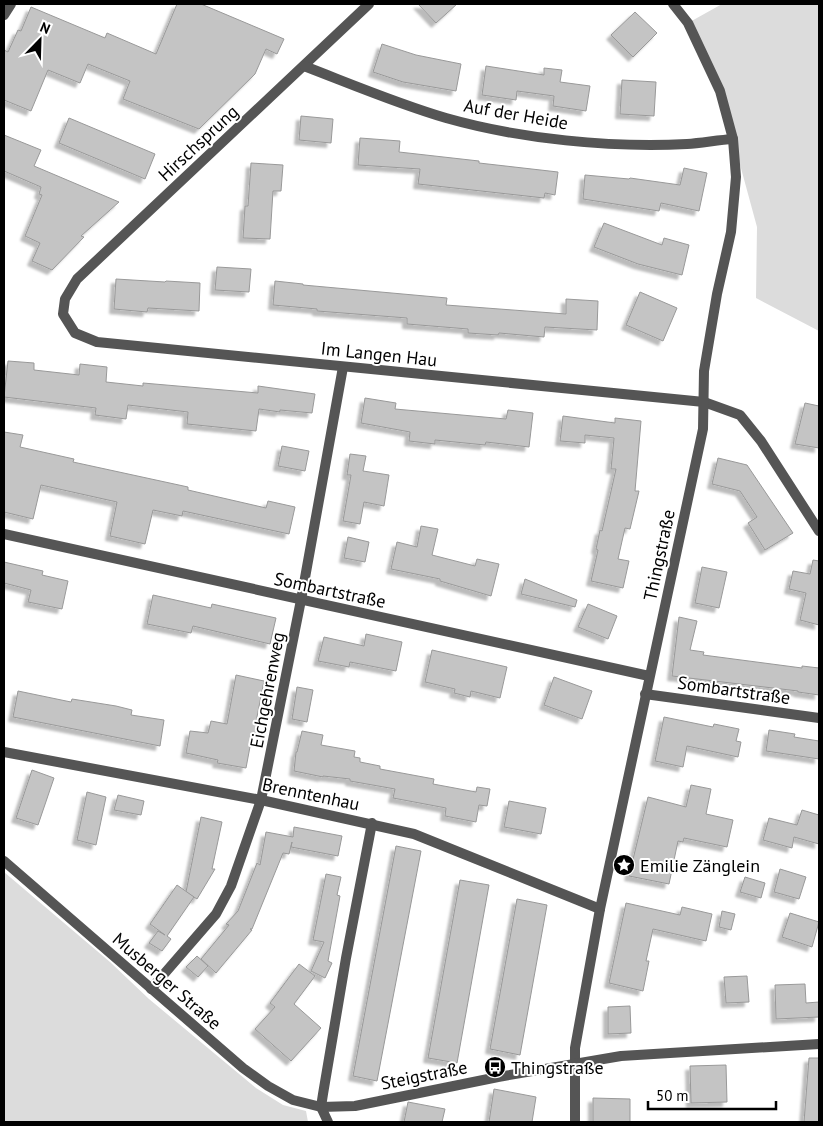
<svg xmlns="http://www.w3.org/2000/svg" width="823" height="1126" font-family="'PT Sans',sans-serif">
  <style>
    .green { fill: #dcdcdc }
    .building { fill: #c4c4c4; stroke: #999; filter: url(#shadow) }
    .lines { fill: none; stroke-linecap: round; stroke-linejoin: round }
    .minor { stroke: #555; stroke-width: 10 }
    .tertiary { stroke: #555; stroke-width: 10 }
    .labels { text-anchor: middle; dominant-baseline: central; stroke-width: 4; stroke-linejoin: round; paint-order: stroke }
    .street-label { font-size: 18px; fill: #000; stroke: #fff }
    .poi-label { font-size: 18px; fill: #000; stroke: #fff; text-anchor: start }
  </style>
  <defs>
    <filter id="shadow"><feDropShadow dx="-4.5" dy="4.5" stdDeviation="1" flood-color="#0004"/></filter>
  </defs>
  <rect width="100%" height="100%" fill="#fff"/>
  <!-- green -->
  <g class="green">
    <polygon points="722,4 819,4 819,331 756,298 757,227 720,91 688,23"/>
    <polygon points="4,872 110,962 149,999 256,1088 283,1105 306,1111 308,1122 4,1122"/>
  </g>
  <!-- building -->
  <g class="building">
    <polygon points="177,4 201,4 284,39 277,54 266,49 255,74 199,129 123,99 130,81 88,64 80,83 48,70 31,111 4,100 4,50 8,52 18,30 21,31 31,7 105,38 107,33 156,54"/>
    <polygon points="418,4 457,4 436,23"/>
    <polygon points="635,12 657,33 633,57 611,35"/>
    <polygon points="382,44 416,55 461,64 456,91 403,82 373,72"/>
    <polygon points="486,66 544,75 544,68 562,70 560,82 590,86 586,111 553,106 554,96 517,91 516,100 482,95"/>
    <polygon points="622,80 656,82 654,116 620,114"/>
    <polygon points="301,116 333,119 331,143 299,140"/>
    <polygon points="69,118 155,154 145,179 59,143"/>
    <polygon points="4,135 41,150 34,166 119,202 81,236 84,237 52,270 32,261 40,243 25,236 42,195 39,194 41,187 4,171"/>
    <polygon points="360,138 400,141 399,152 479,161 479,163 558,172 555,195 545,193 544,198 418,184 420,169 358,165"/>
    <polygon points="251,163 283,165 281,191 273,191 270,239 243,238 245,206 248,206"/>
    <polygon points="684,168 707,173 699,211 661,203 659,211 583,199 585,175 629,179 630,178 680,185"/>
    <polygon points="604,223 662,245 664,238 689,245 682,275 638,264 594,247"/>
    <polygon points="217,267 251,269 249,292 215,290"/>
    <polygon points="116,279 165,282 166,281 200,283 199,311 148,308 147,312 114,309"/>
    <polygon points="275,281 303,284 303,285 447,298 446,305 566,314 566,299 598,301 597,330 545,327 544,337 499,333 498,335 468,333 468,329 407,324 407,318 317,311 317,309 273,305"/>
    <polygon points="640,292 677,308 663,341 626,325"/>
    <polygon points="8,361 34,363 34,370 79,375 80,364 107,367 106,382 143,386 143,383 258,393 258,386 315,394 312,413 280,410 280,412 259,409 256,431 187,424 188,412 128,405 126,419 95,415 96,408 4,397"/>
    <polygon points="365,398 396,403 395,409 506,419 508,410 533,413 529,447 486,442 485,445 435,440 435,444 409,441 410,432 361,423"/>
    <polygon points="805,403 819,406 819,448 795,444"/>
    <polygon points="563,416 615,423 615,418 641,421 635,491 639,491 630,529 625,528 618,559 629,561 623,588 591,581 598,550 596,549 600,530 602,531 616,469 611,469 614,438 585,435 585,443 560,441"/>
    <polygon points="4,432 23,435 20,447 74,459 73,462 188,487 188,490 266,508 268,501 295,507 289,534 183,511 182,516 153,510 145,544 110,536 117,502 41,485 33,519 4,512"/>
    <polygon points="282,446 309,451 305,471 278,466"/>
    <polygon points="350,454 366,456 363,471 389,475 384,506 364,502 360,524 343,521 351,475 347,475"/>
    <polygon points="718,458 747,465 793,533 765,550 748,523 757,517 740,491 712,484"/>
    <polygon points="421,526 438,529 432,555 475,566 477,559 499,564 491,596 440,581 440,579 391,569 397,542 417,547"/>
    <polygon points="348,537 369,542 365,562 344,558"/>
    <polygon points="813,560 819,561 819,625 800,620 806,593 789,589 793,571 810,574"/>
    <polygon points="4,562 43,571 42,575 68,581 62,609 28,602 31,590 4,583"/>
    <polygon points="702,567 727,572 719,608 695,603"/>
    <polygon points="525,579 577,600 575,607 521,594"/>
    <polygon points="153,595 211,608 212,604 276,618 270,644 193,626 191,633 147,624"/>
    <polygon points="588,604 617,616 608,639 578,627"/>
    <polygon points="679,617 697,621 690,650 704,652 703,655 802,668 802,666 819,668 819,695 798,692 798,691 672,676"/>
    <polygon points="366,634 402,642 396,671 350,662 349,667 318,661 324,637 364,646"/>
    <polygon points="432,650 507,667 500,698 471,691 470,697 454,693 455,689 425,682"/>
    <polygon points="236,675 264,681 256,722 258,722 256,737 252,736 246,768 217,763 218,760 186,753 190,731 208,733 211,721 227,724"/>
    <polygon points="554,677 592,691 582,719 544,705"/>
    <polygon points="297,687 313,690 307,722 292,719"/>
    <polygon points="18,691 71,702 72,699 116,706 132,710 131,715 164,720 160,746 13,717"/>
    <polygon points="664,717 713,727 714,724 739,729 736,741 741,742 738,757 687,746 683,767 655,761"/>
    <polygon points="769,730 795,734 794,737 819,741 819,759 766,751"/>
    <polygon points="302,731 323,735 321,745 355,751 354,757 360,758 360,762 380,766 380,769 434,779 433,784 476,792 477,787 490,789 487,806 479,805 476,822 445,816 446,808 393,798 395,789 350,781 350,779 323,776 323,777 294,771 296,752 297,752"/>
    <polygon points="32,770 54,778 38,825 16,818"/>
    <polygon points="691,785 711,789 706,814 733,820 727,847 684,838 683,842 678,841 669,884 629,876 648,797 686,807"/>
    <polygon points="87,792 106,797 96,845 77,840"/>
    <polygon points="118,795 144,801 141,815 114,810"/>
    <polygon points="509,801 546,808 541,834 504,827"/>
    <polygon points="802,810 819,815 819,844 794,837 792,848 763,840 769,818 797,825"/>
    <polygon points="201,817 222,822 212,869 215,869 197,899 186,892"/>
    <polygon points="294,827 342,836 338,856 291,847 292,842 289,854 283,853 252,929 250,929 252,930 216,973 201,959 229,925 226,924 238,911 257,863 260,865 266,832 293,837"/>
    <polygon points="396,846 421,851 377,1081 353,1076"/>
    <polygon points="780,869 806,877 799,899 774,892"/>
    <polygon points="326,874 341,877 337,895 340,896 328,961 332,963 325,978 311,971 324,942 313,940"/>
    <polygon points="745,877 765,883 761,898 740,892"/>
    <polygon points="460,880 489,885 457,1063 428,1058"/>
    <polygon points="177,885 194,897 167,936 171,939 162,951 149,943 158,931 165,935 150,924"/>
    <polygon points="517,899 547,905 520,1055 490,1049"/>
    <polygon points="626,903 680,915 682,907 712,914 706,941 653,929 646,961 649,961 643,991 609,983"/>
    <polygon points="722,911 735,914 731,930 719,927"/>
    <polygon points="790,913 819,922 812,947 782,937"/>
    <polygon points="197,956 208,966 198,977 186,967"/>
    <polygon points="299,964 315,976 294,1004 321,1028 291,1061 255,1029 275,1007 270,1003"/>
    <polygon points="747,976 749,1002 726,1003 724,977"/>
    <polygon points="805,984 806,1003 819,1002 819,1017 776,1019 775,985"/>
    <polygon points="630,1006 631,1033 608,1034 608,1007"/>
    <polygon points="809,1058 819,1058 819,1122 804,1122"/>
    <polygon points="726,1065 727,1102 691,1103 690,1066"/>
    <polygon points="494,1089 536,1097 532,1122 489,1122"/>
    <polygon points="593,1098 630,1099 630,1122 593,1122"/>
    <polygon points="408,1102 445,1109 442,1122 404,1122"/>
  </g>
  <g class="lines">
    <!-- minor -->
    <g class="minor">
      <polyline points="369,4 77,279 65,299 63,314 75,333 97,342 704,402 740,415 761,441 819,531"/>
      <polyline points="4,15 11,4"/>
      <path d="M304,66C351,84 398,104 446,118C520,139 611,148 687,144C702,143 718,140 733,139"/>
      <polyline points="4,534 649,676"/>
      <polyline points="645,694 819,718"/>
      <polyline points="4,752 261,800 414,834 600,909"/>
      <polyline points="151,989 216,914 231,886 261,800 301,600 343,367"/>
      <polyline points="328,1122 321,1107 323,1094 346,958 372,823"/>
      <polyline points="575,1122 575,1048 600,909 703,429 704,371 717,294 731,232 736,177 733,139 720,91 688,23 673,4"/>
    </g>
    <!-- tertiary -->
    <polyline class="tertiary" points="4,861 243,1068 268,1086 293,1100 321,1107 355,1106 498,1077 621,1056 819,1044"/>
  </g>
  <!-- icons -->
  <defs>
    <g id="sight-disc" transform="scale(1.125)"><circle r="9.5" fill="#000" stroke="#fff"/><path d="M0-6L1.8-2.2L6-1.7L2.9 1.2L3.7 5.4L0 3.3L-3.7 5.4L-2.9 1.2L-6-1.7L-1.8-2.2Z" fill="#fff"/></g>
    <g id="bus-disc" transform="scale(1.125)"><circle r="9.5" fill="#000" stroke="#fff"/><path d="M-5-6H5V4H4V6H2V4H-2V6H-4V4H-5ZM-3.5-4V0h7V-4ZM-3.5 1.2v1.5H-2V1.2ZM2 1.2v1.5H3.5V1.2Z" fill="#fff"/></g>
  </defs>
  <g fill-rule="evenodd">
    <use href="#sight-disc" x="624" y="865"/>
    <use href="#bus-disc" x="495" y="1067"/>
  </g>
  <g class="labels">
    <!-- street labels -->
    <g class="street-label">
      <text transform="translate(516 114) rotate(10)">Auf der Heide</text>
      <text transform="translate(198 143) rotate(-43)">Hirschsprung</text>
      <text transform="translate(379 354) rotate(6)">Im Langen Hau</text>
      <text transform="translate(659 555) rotate(-78)">Thingstraße</text>
      <text transform="translate(330 590) rotate(12)">Sombartstraße</text>
      <text transform="translate(267 690) rotate(-79)">Eichgehrenweg</text>
      <text transform="translate(734 690) rotate(8)">Sombartstraße</text>
      <text transform="translate(311 794) rotate(12)">Brenntenhau</text>
      <text transform="translate(167 981) rotate(41)">Musberger Straße</text>
      <text transform="translate(424 1075) rotate(-11)">Steigstraße</text>
    </g>
    <!-- poi labels -->
    <g class="poi-label">
      <text x="640" y="865">Emilie Zänglein</text>
      <text x="511" y="1067">Thingstraße</text>
    </g>
  </g>
  <!-- border -->
  <rect width="823" height="1126" fill="none" stroke="#000000" stroke-width="10"/>
  <!-- north arrow -->
  <g transform="translate(40 40) rotate(23)" stroke="#ffffff" stroke-width="4" paint-order="stroke">
  <path d="M0-4L9 19L0 12L-9 19Z" fill="#000000"/>
  <text y="-8" font-size="14" font-weight="bold" text-anchor="middle" fill="#000000">N</text>
  </g>
  <!-- scale -->
  <path d="M648 1101v8h128v-8" fill="none" stroke="#000000" stroke-width="2.5"/>
  <text x="656" y="1101" font-size="15" fill="#000000" stroke="#ffffff" stroke-width="4" paint-order="stroke">50 m</text>
</svg>
